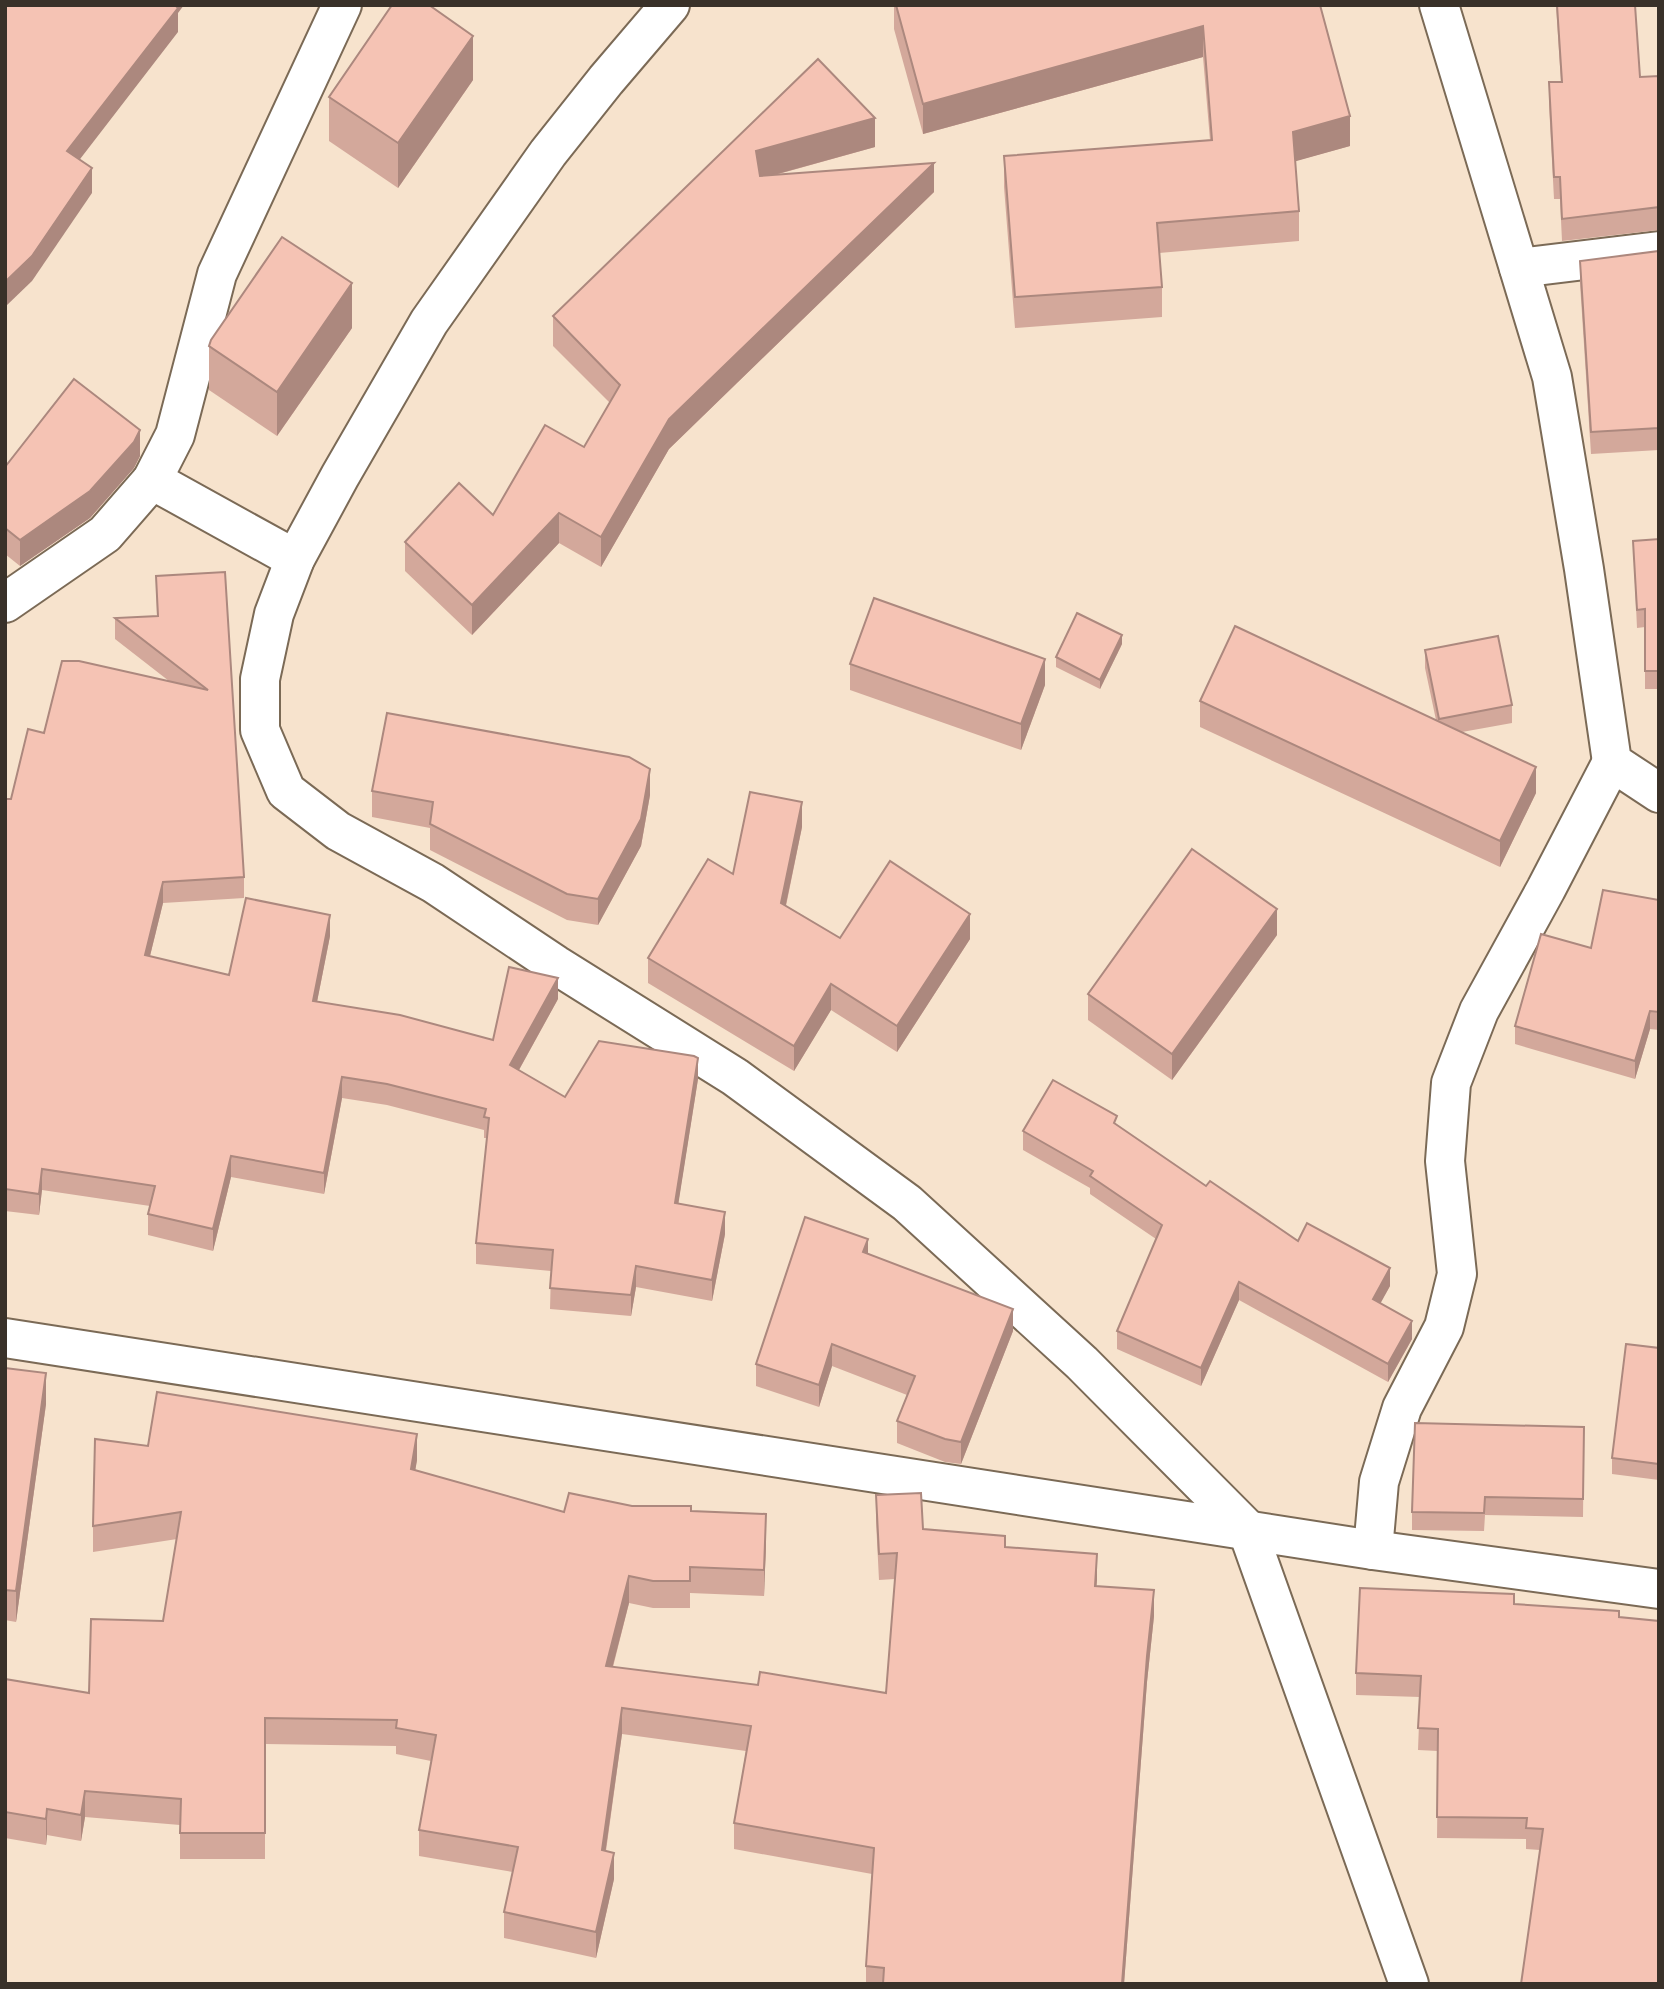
<svg xmlns="http://www.w3.org/2000/svg" width="1664" height="1989" font-family="Overpass,sans-serif">
  <style>
    .lines { fill: none; stroke-linecap: round; stroke-linejoin: round }
    .minor-casing { stroke: #7b6a56; stroke-width: 42 }
    .minor { stroke: #fff; stroke-width: 38 }
    .wall { fill: #d3a89b }
    .shaded-wall { fill: #ac887e }
    .building { fill: #f5c3b4; stroke: #ac887e; stroke-width: 2 }
  </style>
  <rect width="100%" height="100%" fill="#f7e3cd"/>
  <g class="lines">
    <!-- minor casing -->
    <g class="minor-casing">
      <g id="minor">
        <polyline points="670,5 606,80 548,153 429,322 340,476 295,559 274,614 260,679 260,730 286,791 338,831 433,883 556,965 735,1077 907,1203 1082,1363 1247,1529 1409,1984"/>
        <polyline points="1439,5 1552,377 1584,569 1612,762 1659,793"/>
        <polyline points="1519,268 1659,251"/>
        <polyline points="152,480 295,559"/>
        <polyline points="5,603 105,534 152,480 175,435 217,274 342,5"/>
        <polyline points="5,1338 1373,1550 1659,1589"/>
        <polyline points="1373,1550 1379,1482 1402,1408 1444,1327 1457,1274 1445,1161 1451,1083 1479,1011 1546,889 1612,762"/>
      </g>
    </g>
    <!-- minor -->
    <use href="#minor" class="minor"/>
  </g>
  <!-- wall -->
  <g class="wall">
    <polygon points="894,5 1320,5 1350,146 1295,161 1299,211 1299,241 1159,253 1162,287 1162,317 1015,328 1004,187 1004,156 1210,140 1203,57 923,134 894,29"/>
    <polygon points="1556,5 1635,5 1640,77 1659,76 1659,230 1562,241 1560,199 1554,199 1549,104 1549,82 1561,82"/>
    <polygon points="818,59 875,147 775,175 934,192 669,449 601,567 559,543 472,635 405,571 405,542 493,515 584,447 610,403 553,346 553,316"/>
    <polygon points="473,80 398,188 329,141 329,97"/>
    <polygon points="1659,251 1659,450 1591,454 1580,283 1580,261"/>
    <polygon points="352,328 277,436 209,390 209,346"/>
    <polygon points="140,456 134,468 90,518 20,566 5,554 5,467"/>
    <polygon points="1659,539 1659,689 1645,689 1645,627 1637,628 1633,541"/>
    <polygon points="225,572 244,877 244,898 163,903 150,956 229,975 330,936 317,1002 493,1040 558,999 519,1070 565,1097 698,1079 678,1204 725,1234 712,1301 636,1287 631,1316 550,1309 551,1271 476,1264 476,1243 487,1138 484,1138 484,1130 387,1105 342,1098 324,1194 231,1177 213,1251 148,1235 148,1214 150,1206 42,1190 39,1215 5,1211 5,799 11,799 44,733 169,681 115,639 115,618 157,616 156,576"/>
    <polygon points="1122,644 1100,689 1056,667 1056,657"/>
    <polygon points="1425,650 1512,705 1512,723 1462,732 1536,793 1500,867 1200,727 1200,701 1436,720 1425,668"/>
    <polygon points="850,664 1045,685 1021,750 850,690"/>
    <polygon points="372,791 650,795 641,846 598,925 567,920 430,850 430,828 372,817"/>
    <polygon points="802,827 786,906 840,938 970,939 897,1052 831,1010 794,1071 648,983 648,958 733,874"/>
    <polygon points="1659,900 1659,1030 1650,1029 1635,1079 1515,1044 1515,1026 1591,948"/>
    <polygon points="1277,935 1172,1080 1088,1020 1088,994"/>
    <polygon points="1117,1125 1206,1186 1298,1241 1390,1286 1380,1303 1412,1339 1388,1382 1239,1300 1201,1386 1117,1349 1117,1331 1156,1239 1090,1194 1090,1188 1023,1150 1023,1131"/>
    <polygon points="868,1253 1013,1331 961,1464 945,1462 897,1443 897,1421 907,1395 832,1366 819,1407 756,1386 756,1364"/>
    <polygon points="1659,1348 1659,1480 1612,1474 1612,1458"/>
    <polygon points="5,1368 46,1404 16,1622 5,1620"/>
    <polygon points="1584,1427 1583,1517 1485,1515 1484,1531 1412,1530 1412,1512"/>
    <polygon points="148,1446 417,1460 415,1470 564,1512 632,1506 691,1511 766,1540 764,1596 690,1593 690,1608 653,1608 629,1603 613,1667 758,1685 886,1693 895,1579 879,1580 876,1521 876,1495 923,1529 1005,1547 1096,1586 1154,1616 1147,1682 1124,1984 866,1984 866,1966 872,1874 734,1849 734,1823 746,1751 622,1734 606,1851 614,1879 596,1958 504,1938 504,1912 513,1872 419,1856 419,1830 431,1761 396,1754 396,1746 265,1744 265,1859 180,1859 180,1825 85,1817 81,1841 47,1835 46,1845 5,1838 5,1679 89,1693 163,1621 177,1539 93,1552 93,1526"/>
    <polygon points="1514,1604 1619,1611 1540,1850 1526,1849 1526,1839 1437,1838 1438,1751 1418,1750 1420,1697 1356,1695 1356,1673"/>
  </g>
  <!-- shaded-wall -->
  <g class="shaded-wall">
    <polygon points="168,5 184,5 178,13 178,32 67,176 67,151"/>
    <polygon points="1203,26 1203,57 923,134 923,104"/>
    <polygon points="473,36 473,80 398,188 398,143"/>
    <polygon points="1350,116 1350,146 1293,162 1293,132"/>
    <polygon points="875,118 875,147 756,180 756,151"/>
    <polygon points="934,163 934,192 669,449 601,567 601,537 669,419"/>
    <polygon points="92,168 92,193 32,281 5,307 5,282"/>
    <polygon points="352,283 352,328 277,436 277,392"/>
    <polygon points="140,430 140,456 134,468 90,518 20,566 20,540"/>
    <polygon points="559,513 559,543 472,635 472,605"/>
    <polygon points="1122,635 1122,644 1100,689 1100,680"/>
    <polygon points="1045,659 1045,685 1021,750 1021,724"/>
    <polygon points="1536,767 1536,793 1500,867 1500,841"/>
    <polygon points="650,769 650,795 641,846 598,925 598,899"/>
    <polygon points="802,802 802,827 781,928 781,903"/>
    <polygon points="163,882 163,903 145,976 145,955"/>
    <polygon points="1277,909 1277,935 1172,1080 1172,1054"/>
    <polygon points="970,914 970,939 897,1052 897,1026"/>
    <polygon points="330,915 330,936 313,1022 313,1001"/>
    <polygon points="558,978 558,999 510,1086 510,1065"/>
    <polygon points="831,984 831,1010 794,1071 794,1046"/>
    <polygon points="1650,1011 1650,1029 1635,1079 1635,1061"/>
    <polygon points="698,1058 698,1079 675,1225 675,1203"/>
    <polygon points="342,1077 342,1098 324,1194 324,1173"/>
    <polygon points="231,1156 231,1177 213,1251 213,1229"/>
    <polygon points="42,1169 42,1190 39,1215 39,1194"/>
    <polygon points="725,1212 725,1234 712,1301 712,1280"/>
    <polygon points="868,1239 868,1261 863,1252"/>
    <polygon points="636,1266 636,1287 631,1316 631,1295"/>
    <polygon points="1390,1268 1390,1286 1373,1317 1373,1299"/>
    <polygon points="1239,1282 1239,1300 1201,1386 1201,1368"/>
    <polygon points="1013,1309 1013,1331 961,1464 961,1442"/>
    <polygon points="1412,1321 1412,1339 1388,1382 1388,1364"/>
    <polygon points="832,1344 832,1366 819,1407 819,1385"/>
    <polygon points="46,1373 46,1404 16,1622 16,1591"/>
    <polygon points="417,1434 417,1460 411,1496 411,1469"/>
    <polygon points="766,1514 766,1540 764,1596 764,1570"/>
    <polygon points="1097,1554 1097,1580 1095,1612 1095,1586"/>
    <polygon points="629,1576 629,1603 606,1692 606,1666"/>
    <polygon points="1154,1590 1154,1616 1147,1682 1124,1984 1122,1984 1147,1656"/>
    <polygon points="622,1708 622,1734 602,1876 602,1850"/>
    <polygon points="85,1791 85,1817 81,1841 81,1815"/>
    <polygon points="47,1809 47,1835 46,1845 46,1819"/>
    <polygon points="614,1853 614,1879 596,1958 596,1932"/>
  </g>
  <!-- building -->
  <g class="building">
    <polygon points="5,5 175,5 178,8 67,151 92,168 32,256 5,282"/>
    <polygon points="392,5 429,5 473,36 398,143 329,97"/>
    <polygon points="896,5 1320,5 1350,116 1293,132 1299,211 1157,223 1162,287 1015,297 1004,156 1212,140 1203,26 923,104"/>
    <polygon points="1557,5 1635,5 1640,77 1659,76 1659,207 1562,219 1560,177 1554,177 1549,82 1562,82"/>
    <polygon points="818,59 875,118 756,151 760,176 934,163 669,419 601,537 559,513 472,605 405,542 459,483 493,515 545,425 584,447 620,385 553,316"/>
    <polygon points="282,237 352,283 277,392 209,346 211,340"/>
    <polygon points="1659,251 1659,428 1591,432 1580,261"/>
    <polygon points="74,379 140,430 134,442 90,491 20,540 5,528 5,467"/>
    <polygon points="1659,539 1659,671 1645,671 1645,609 1637,610 1633,541"/>
    <polygon points="225,572 244,877 163,882 145,955 229,975 246,898 330,915 313,1001 400,1015 493,1040 509,967 558,978 510,1065 565,1097 599,1041 694,1056 698,1058 675,1203 725,1212 712,1280 636,1266 631,1295 550,1288 553,1250 476,1243 489,1118 484,1117 486,1109 387,1084 342,1077 324,1173 231,1156 213,1229 148,1214 155,1186 42,1169 39,1194 5,1189 5,799 11,799 28,729 44,733 62,661 79,661 208,690 115,618 158,616 156,576"/>
    <polygon points="874,598 1045,659 1021,724 850,664"/>
    <polygon points="1077,613 1122,635 1100,680 1056,657"/>
    <polygon points="1235,626 1536,767 1500,841 1200,701"/>
    <polygon points="1498,636 1512,705 1439,719 1425,650"/>
    <polygon points="387,713 629,757 650,769 641,819 598,899 567,894 430,824 433,802 372,791"/>
    <polygon points="750,792 802,802 781,903 840,938 890,861 970,914 897,1026 831,984 794,1046 648,958 708,859 733,874"/>
    <polygon points="1192,849 1277,909 1172,1054 1088,994"/>
    <polygon points="1603,890 1659,900 1659,1012 1650,1011 1635,1061 1515,1026 1541,934 1591,948"/>
    <polygon points="1053,1080 1117,1116 1114,1123 1206,1186 1210,1181 1298,1241 1307,1223 1390,1268 1373,1299 1412,1321 1388,1364 1239,1282 1201,1368 1117,1331 1162,1225 1090,1176 1093,1171 1023,1131"/>
    <polygon points="805,1217 868,1239 863,1252 1013,1309 961,1442 945,1439 897,1421 915,1376 832,1344 819,1385 756,1364"/>
    <polygon points="1626,1344 1659,1348 1659,1464 1612,1458"/>
    <polygon points="5,1368 46,1373 16,1591 5,1590"/>
    <polygon points="157,1392 417,1434 411,1469 564,1512 569,1493 632,1506 691,1506 691,1511 766,1514 764,1570 690,1567 690,1581 653,1581 629,1576 606,1666 758,1685 760,1672 886,1693 897,1553 879,1554 876,1495 921,1493 923,1529 1005,1536 1005,1547 1097,1554 1095,1586 1154,1590 1147,1656 1122,1984 883,1984 884,1968 866,1966 874,1848 734,1823 751,1726 622,1708 602,1850 614,1853 596,1932 504,1912 518,1847 419,1830 436,1735 396,1728 397,1720 265,1718 265,1833 180,1833 181,1799 85,1791 81,1815 47,1809 46,1819 5,1812 5,1679 89,1693 91,1619 163,1621 181,1512 93,1526 95,1439 148,1446"/>
    <polygon points="1415,1423 1584,1427 1583,1499 1485,1497 1484,1513 1412,1512"/>
    <polygon points="1360,1588 1514,1594 1514,1604 1619,1611 1619,1617 1659,1621 1659,1984 1521,1984 1543,1829 1526,1828 1527,1818 1437,1817 1438,1729 1418,1728 1421,1676 1356,1673"/>
  </g>
  <!-- border -->
  <rect width="1664" height="1989" fill="none" stroke="#393129" stroke-width="14"/>
</svg>
